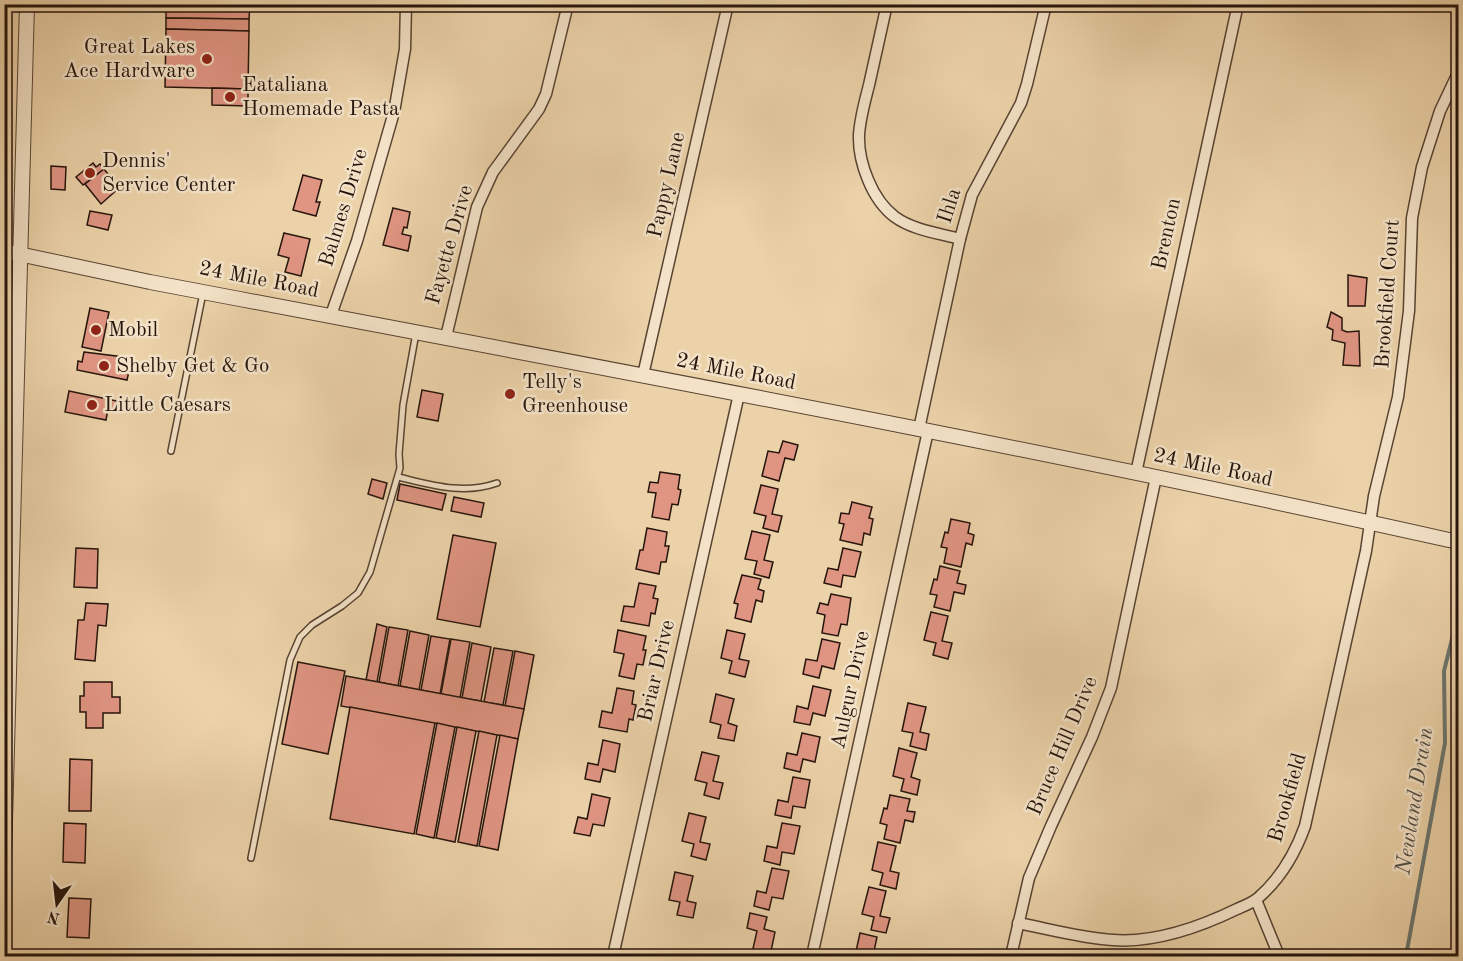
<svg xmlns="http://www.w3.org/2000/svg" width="1463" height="961" font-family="'Old Standard TT',serif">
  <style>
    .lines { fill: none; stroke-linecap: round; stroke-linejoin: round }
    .stream { stroke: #6c766f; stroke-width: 4 }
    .building { fill: #e09583; stroke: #26150c; stroke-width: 1.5 }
    .service-casing { stroke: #584433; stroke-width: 8 }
    .minor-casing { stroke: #584433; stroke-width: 13 }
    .tertiary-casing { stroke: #584433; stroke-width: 16 }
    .service { stroke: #f3e2c7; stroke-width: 5 }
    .minor { stroke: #f3e2c7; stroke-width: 10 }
    .tertiary { stroke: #f3e2c7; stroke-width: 14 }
    .poi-dot { fill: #8f2418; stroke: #f3e2c7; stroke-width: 2 }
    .labels { text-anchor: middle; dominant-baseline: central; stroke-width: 5; stroke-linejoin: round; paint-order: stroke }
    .poi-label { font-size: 21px; fill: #26150c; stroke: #f3e2c7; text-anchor: start }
    .street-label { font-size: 21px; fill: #26150c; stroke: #f3e2c7 }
    .water-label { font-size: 22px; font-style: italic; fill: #4f4d46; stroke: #f3e2c7 }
  </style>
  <rect width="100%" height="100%" fill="#ecd2a9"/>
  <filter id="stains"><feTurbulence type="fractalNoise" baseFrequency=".00333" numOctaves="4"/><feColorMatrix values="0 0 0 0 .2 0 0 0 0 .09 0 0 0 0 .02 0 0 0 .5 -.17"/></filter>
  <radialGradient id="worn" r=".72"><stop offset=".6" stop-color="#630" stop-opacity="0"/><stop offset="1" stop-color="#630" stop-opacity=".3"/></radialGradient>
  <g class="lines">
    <!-- stream -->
    <polyline class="stream" points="1406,956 1445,743 1444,671 1458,615"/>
  </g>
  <!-- building -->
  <g class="building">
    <polygon points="166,4 250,4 249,19 166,18"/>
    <polygon points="166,18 249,19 249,31 166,29"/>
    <polygon points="166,29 249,31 248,89 165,87"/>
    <polygon points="212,88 248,89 248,106 212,105"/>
    <polygon points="93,163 96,167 100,164 104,169 83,185 76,177"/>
    <polygon points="51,166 66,167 65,190 51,189"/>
    <polygon points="104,169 119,188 101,204 85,184"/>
    <polygon points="303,175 322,180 316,202 320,202 316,216 293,210"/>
    <polygon points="393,208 410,212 407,228 404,227 402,234 411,236 408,251 383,245"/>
    <polygon points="90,211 112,215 108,230 87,225"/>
    <polygon points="284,233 310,239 301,276 285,272 289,258 278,255"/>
    <polygon points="1348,275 1367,278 1365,306 1348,306"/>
    <polygon points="90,308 109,312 101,351 82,347"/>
    <polygon points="1331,312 1342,318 1342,330 1347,332 1359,331 1360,366 1343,365 1345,343 1332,340 1333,330 1327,327"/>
    <polygon points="84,352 132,358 127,380 77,370 78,361 82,362"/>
    <polygon points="422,390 443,394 438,421 417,417"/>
    <polygon points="69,391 117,401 115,411 108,409 106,420 65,412"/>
    <polygon points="783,441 798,445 794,460 785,458 779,481 762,476 768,451 779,453"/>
    <polygon points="660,472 680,475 678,489 681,490 678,505 672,504 669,520 652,517 656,493 648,492 650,482 658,483"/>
    <polygon points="372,479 387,483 383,499 368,494"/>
    <polygon points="400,484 446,494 442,510 397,500"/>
    <polygon points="761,485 778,489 772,514 782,516 778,532 763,528 766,516 754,513"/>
    <polygon points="454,497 484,503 481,517 451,511"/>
    <polygon points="852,502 872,507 869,518 873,519 870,535 864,533 862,545 840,540 844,524 839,523 841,513 849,514"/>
    <polygon points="951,519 970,523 968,533 974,535 972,545 966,543 961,567 944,563 947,548 941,547 945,532 948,533"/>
    <polygon points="647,528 667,532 665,546 669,546 666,562 661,562 659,574 636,569 640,550 643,550"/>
    <polygon points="752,531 770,535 764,560 773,562 769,578 754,574 757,561 745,559"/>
    <polygon points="453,535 496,543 480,627 437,619"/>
    <polygon points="76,548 98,549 97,588 74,587"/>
    <polygon points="843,548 861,552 855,577 843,575 841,587 824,583 828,568 838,570"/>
    <polygon points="940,566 960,571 957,583 966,585 964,594 954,592 950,611 934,607 937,595 930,594 934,579 937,580"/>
    <polygon points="742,575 761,579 758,589 764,591 762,602 756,600 751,622 735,618 738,604 734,603"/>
    <polygon points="639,583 656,586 653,598 658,599 655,614 651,613 649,626 621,621 624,606 634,607"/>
    <polygon points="831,594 851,598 847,625 841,624 838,636 822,633 825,615 817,613 820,603 828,605"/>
    <polygon points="86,603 108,604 106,626 98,625 95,661 75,659 78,620 84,620"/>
    <polygon points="931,612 948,616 942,641 952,643 948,659 933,655 936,643 924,640"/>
    <polygon points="377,624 387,627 377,682 366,680"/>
    <polygon points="389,627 408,630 398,686 379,682"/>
    <polygon points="618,630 646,636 643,650 646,650 643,665 637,664 634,679 619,676 624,654 614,652"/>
    <polygon points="727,630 745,634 739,659 749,661 745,677 729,673 732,661 721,658"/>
    <polygon points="410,631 429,635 419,690 400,686"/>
    <polygon points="431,636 450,639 440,694 421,690"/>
    <polygon points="451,639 470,642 460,698 441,694"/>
    <polygon points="822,639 840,643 834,669 822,666 819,678 803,674 806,659 817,661"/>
    <polygon points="472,643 491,647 481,701 462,698"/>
    <polygon points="494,648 513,651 503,705 484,702"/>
    <polygon points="515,651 534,655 524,709 505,706"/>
    <polygon points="298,662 345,671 328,754 282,744"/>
    <polygon points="346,676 524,709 518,739 341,706"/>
    <polygon points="84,682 112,682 112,697 120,697 120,713 103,713 103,728 86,728 86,712 80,712 80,696 84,696"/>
    <polygon points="813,686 831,690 825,716 813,713 810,725 794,722 797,706 808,709"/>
    <polygon points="617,688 634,691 632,704 636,705 633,720 629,719 627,732 599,727 602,711 612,713"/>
    <polygon points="716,694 734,699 728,723 737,726 734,741 718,738 721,725 710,722"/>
    <polygon points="908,703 926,707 920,732 929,734 926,750 910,746 913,733 902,731"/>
    <polygon points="350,707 435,723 414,834 330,819"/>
    <polygon points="437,723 455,727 434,838 416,834"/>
    <polygon points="457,727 476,731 455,842 436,838"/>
    <polygon points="479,731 497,735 477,846 458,842"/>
    <polygon points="802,733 820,737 815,762 803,759 800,772 784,768 787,753 797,755"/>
    <polygon points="500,735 518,739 498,850 479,846"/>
    <polygon points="603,740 620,744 615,772 603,769 600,782 585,779 588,763 598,765"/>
    <polygon points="899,748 917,753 911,777 920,780 917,795 901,791 904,779 893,776"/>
    <polygon points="702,752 719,756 713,781 723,783 719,799 704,795 707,783 695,780"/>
    <polygon points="70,759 92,760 91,811 69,811"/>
    <polygon points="793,777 810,780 805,808 793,806 791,818 775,815 778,800 788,802"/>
    <polygon points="592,794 610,798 604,826 593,824 590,836 574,833 578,817 587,819"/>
    <polygon points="890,795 910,799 907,811 915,812 913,822 905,820 900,843 884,839 887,825 880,823 884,808 887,809"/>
    <polygon points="689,813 706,817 700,842 710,844 706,860 691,856 694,844 682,841"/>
    <polygon points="64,823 86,824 85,863 63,862"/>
    <polygon points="782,823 800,826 794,854 782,852 780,865 764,861 767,846 777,848"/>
    <polygon points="878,842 896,846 890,871 899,873 896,889 880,885 883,873 872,870"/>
    <polygon points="772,868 789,871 783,899 772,897 769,910 754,906 757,891 766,893"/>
    <polygon points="675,872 693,876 687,901 696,903 693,918 677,915 680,902 669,900"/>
    <polygon points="869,887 886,891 880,916 890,918 886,933 871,930 874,917 862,914"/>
    <polygon points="69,898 91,899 89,938 67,937"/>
    <polygon points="750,913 767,917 764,929 775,932 770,956 752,953 757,931 747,928"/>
    <polygon points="860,933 877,937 873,956 855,956"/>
  </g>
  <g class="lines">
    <!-- service casing -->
    <g class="service-casing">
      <g id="service">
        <polyline points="171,451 203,293"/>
        <path d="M398,477C432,485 463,495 497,483"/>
        <polyline points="251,858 290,660 300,637 312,625 342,606 358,593 370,572 400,468 399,454 403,405 416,333"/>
      </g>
    </g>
    <!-- minor casing -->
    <g class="minor-casing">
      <g id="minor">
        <path d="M887,4C881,31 875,58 869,85C865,101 860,118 859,135C858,162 872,200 895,217C913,230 938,233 960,239"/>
        <polyline points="331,315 357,241 394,112 405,49 406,4"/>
        <polyline points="446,337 477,207 493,172 539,109 546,94 568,4"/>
        <polyline points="643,375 728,4"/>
        <polyline points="919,429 960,239 972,195 1021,103 1027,84 1046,4"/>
        <polyline points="1136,473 1238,4"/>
        <polyline points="1256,900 1279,956"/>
        <path d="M1018,923C1049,929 1081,938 1113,940C1154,943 1200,927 1237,909C1244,906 1252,903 1258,898C1280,879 1295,854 1305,826L1366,551L1374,496L1398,397L1409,311L1412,218L1422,167L1440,111L1458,73"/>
        <polyline points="613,956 739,394"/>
        <polyline points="812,956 928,431"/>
        <polyline points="1011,956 1029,878 1051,826 1092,737 1111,688 1156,477"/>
      </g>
    </g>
    <!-- tertiary casing -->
    <g class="tertiary-casing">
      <g id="tertiary">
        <path d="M4,251C53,261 102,272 150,282C587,365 1025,445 1458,542"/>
        <polyline points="4,859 27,4"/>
      </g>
    </g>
    <!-- service -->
    <use href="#service" class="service"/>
    <!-- minor -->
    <use href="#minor" class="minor"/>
    <!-- tertiary -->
    <use href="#tertiary" class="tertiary"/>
  </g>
  <!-- markers -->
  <g class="poi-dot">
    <circle cx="207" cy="59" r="6"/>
    <circle cx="230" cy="97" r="6"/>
    <circle cx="90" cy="173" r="6"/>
    <circle cx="96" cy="330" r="6"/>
    <circle cx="104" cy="366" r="6"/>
    <circle cx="510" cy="394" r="6"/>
    <circle cx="92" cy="405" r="6"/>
  </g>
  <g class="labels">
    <!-- poi labels -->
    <g class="poi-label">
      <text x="195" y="47" text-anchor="end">Great Lakes<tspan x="195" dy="24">Ace Hardware</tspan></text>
      <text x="242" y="85">Eataliana<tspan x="242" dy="24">Homemade Pasta</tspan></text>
      <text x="102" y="161">Dennis'<tspan x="102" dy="24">Service Center</tspan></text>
      <text x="108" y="330">Mobil</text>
      <text x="116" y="366">Shelby Get &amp; Go</text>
      <text x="522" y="382">Telly's<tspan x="522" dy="24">Greenhouse</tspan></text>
      <text x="104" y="405">Little Caesars</text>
    </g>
    <!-- street labels -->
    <g class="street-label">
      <text transform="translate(667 185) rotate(-77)">Pappy Lane</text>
      <text transform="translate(950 206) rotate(-72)">Ihla</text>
      <text transform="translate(344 208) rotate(-73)">Balmes Drive</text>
      <text transform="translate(1167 234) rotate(-78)">Brenton</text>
      <text transform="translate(450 245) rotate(-74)">Fayette Drive</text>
      <text transform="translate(259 280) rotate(11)">24 Mile Road</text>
      <text transform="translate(1388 294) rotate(-86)">Brookfield Court</text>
      <text transform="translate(736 372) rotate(11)">24 Mile Road</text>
      <text transform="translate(1213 468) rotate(12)">24 Mile Road</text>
      <text transform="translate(657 671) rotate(-77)">Briar Drive</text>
      <text transform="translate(851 690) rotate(-78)">Aulgur Drive</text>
      <text transform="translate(1063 746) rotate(-67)">Bruce Hill Drive</text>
      <text transform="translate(1288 798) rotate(-74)">Brookfield</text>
    </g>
    <!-- water labels -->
    <g class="water-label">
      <text transform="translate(1415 801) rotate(-81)">Newland Drain</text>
    </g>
  </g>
  <!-- margin -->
  <rect width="1463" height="961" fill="none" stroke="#ecd2a9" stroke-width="24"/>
  <rect x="6" y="6" width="1451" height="949" fill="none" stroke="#26150c" stroke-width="3"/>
  <rect x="12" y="12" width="1439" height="937" fill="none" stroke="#26150c" stroke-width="1.5"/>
  <!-- north arrow -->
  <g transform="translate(57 904) rotate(194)" stroke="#f3e2c7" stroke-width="4.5" paint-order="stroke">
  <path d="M0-4.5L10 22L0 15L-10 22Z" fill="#26150c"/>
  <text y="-9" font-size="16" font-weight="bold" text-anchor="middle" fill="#26150c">N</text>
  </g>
  <rect width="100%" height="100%" filter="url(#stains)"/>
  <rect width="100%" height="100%" fill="url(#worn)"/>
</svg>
